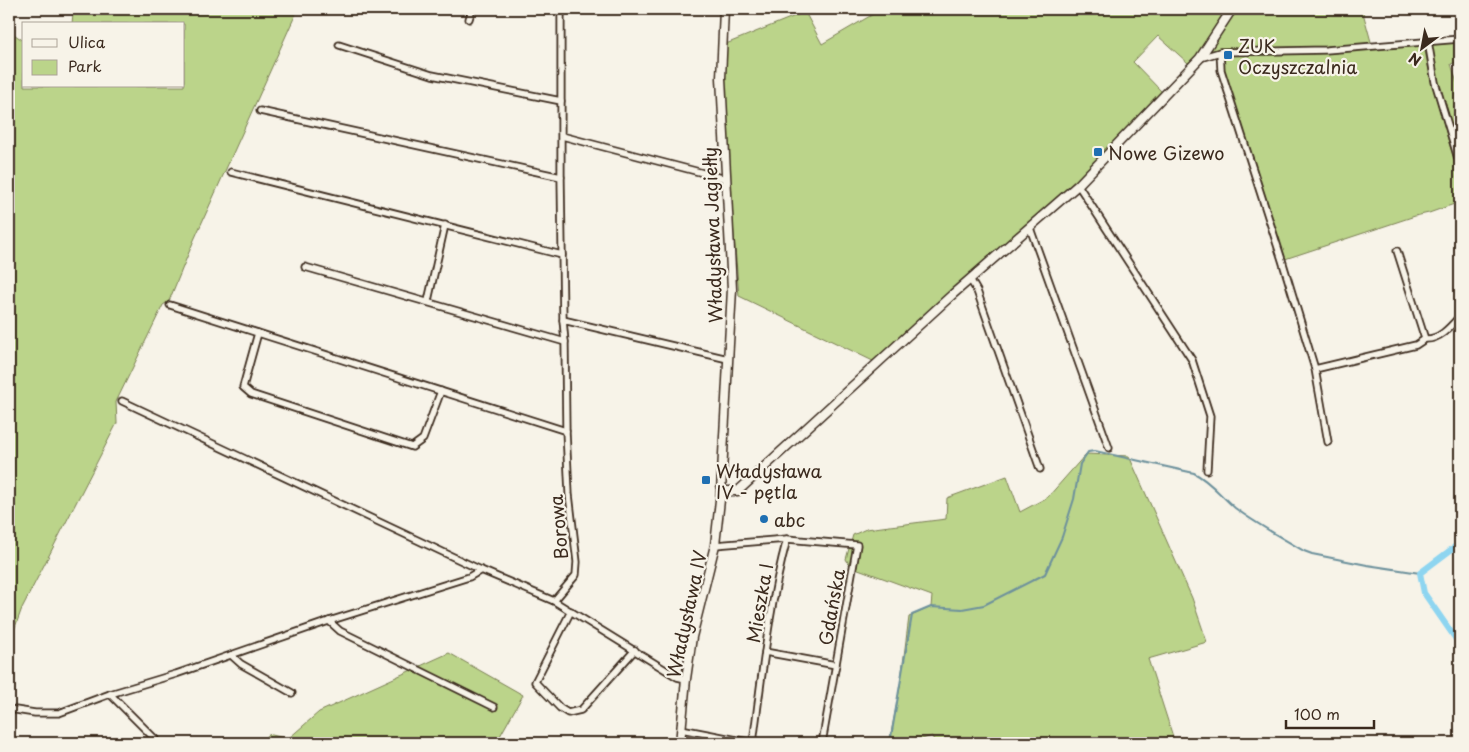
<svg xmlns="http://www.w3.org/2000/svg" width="1469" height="752" font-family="'Playpen Sans',sans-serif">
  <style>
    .green { fill: #bbd48a; stroke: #7b7f54 }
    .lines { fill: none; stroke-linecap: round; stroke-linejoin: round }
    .stream { stroke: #6d919c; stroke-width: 2 }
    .canal { stroke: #8ed5f0; stroke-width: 6 }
    .street-casing { stroke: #3b2a1e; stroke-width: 9 }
    .secondary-casing { stroke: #3b2a1e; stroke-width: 11 }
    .street { stroke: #f7f3e8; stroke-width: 5.5 }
    .secondary { stroke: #f7f3e8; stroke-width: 8 }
    .poi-dot { fill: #1f6fb2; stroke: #f7f3e8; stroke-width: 2 }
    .labels { text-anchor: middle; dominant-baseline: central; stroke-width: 4.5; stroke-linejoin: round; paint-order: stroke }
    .poi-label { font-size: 18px; fill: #3b2a1e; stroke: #f7f3e8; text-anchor: start }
    .street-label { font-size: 18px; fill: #3b2a1e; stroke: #f7f3e8 }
  </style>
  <rect width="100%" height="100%" fill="#f7f3e8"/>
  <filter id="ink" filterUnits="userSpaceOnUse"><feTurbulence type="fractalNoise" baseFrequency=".02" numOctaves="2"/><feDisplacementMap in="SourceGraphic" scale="10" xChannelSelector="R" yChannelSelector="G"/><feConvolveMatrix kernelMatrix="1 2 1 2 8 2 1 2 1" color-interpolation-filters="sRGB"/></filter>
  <g filter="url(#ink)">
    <!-- green -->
    <g class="green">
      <polygon points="87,9 298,9 194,240 169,301 163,305 116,402 117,423 22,608 9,644 9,31 24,41 24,86 184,86 184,24 72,24 73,13"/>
      <polygon points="882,9 1362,9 1373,49 1424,46 1430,76 1460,181 1460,202 1429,213 1415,216 1282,260 1218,55 1205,54 1188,63 1158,36 1133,62 1162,92 1078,185 877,363 739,296 721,78 721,46 805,12 822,44"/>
      <polygon points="1460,42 1460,61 1451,64 1457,83 1460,82 1460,155 1440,90 1431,44"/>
      <polygon points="1086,454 1129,456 1192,598 1207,642 1148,659 1175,743 935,743 932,736 909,743 889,743 900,687 909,617 931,607 932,596 850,566 846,559 853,535 866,529 946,519 947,498 1007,476 1020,512 1048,497"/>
      <polygon points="449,653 523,695 500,736 512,743 261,743 268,734 288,739 319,712"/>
    </g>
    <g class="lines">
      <!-- stream -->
      <path class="stream" d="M890,743L912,615L931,607L962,609L984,605L1045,574L1062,537L1074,499L1080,464L1088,452L1095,451L1194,473C1210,481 1221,496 1235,508C1256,524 1281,537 1304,551L1312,554L1367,565L1420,573"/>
      <!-- canal -->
      <polyline class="canal" points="1460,543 1420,573 1424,593 1460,645"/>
      <!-- street casing -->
      <g class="street-casing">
        <g id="street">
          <polyline points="469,19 472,9"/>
          <polyline points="1428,41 1435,82 1460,165"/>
          <polyline points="339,45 432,75 561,101"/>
          <polyline points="1220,52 1221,70 1282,260 1315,369 1328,442"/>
          <polyline points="1200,58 1220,52 1326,50 1460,39"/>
          <polyline points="260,111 561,177"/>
          <polyline points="562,136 726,179"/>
          <polyline points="231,172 562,255"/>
          <polyline points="1078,185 1192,360 1210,416 1207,470"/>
          <polyline points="1030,228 1109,448"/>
          <polyline points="305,267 565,342"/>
          <polyline points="970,279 977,291 1040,469"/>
          <polyline points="428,301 445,225"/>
          <polyline points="170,305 566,431"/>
          <polyline points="563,320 728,359"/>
          <polyline points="258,333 243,387 251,394 412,447 423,439 441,391"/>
          <path d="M1425,339C1440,340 1451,326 1460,316"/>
          <polyline points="1315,369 1416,345 1425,339 1397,251"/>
          <polyline points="122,401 481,570 554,601 677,677 686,679"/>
          <polyline points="787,539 857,545 822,743"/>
          <path d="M715,545L787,539C769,605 762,675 753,743"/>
          <polyline points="554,601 576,575 577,562 569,494 566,431 565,342 563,320 561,177 561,9"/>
          <polyline points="571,611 535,682 560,708 568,713 581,710 635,650"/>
          <polyline points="329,621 340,631 494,707"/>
          <polyline points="765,652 836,665"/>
          <polyline points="231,655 241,664 292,693"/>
          <polyline points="110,694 159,743"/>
          <polyline points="9,709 35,713 59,713 110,694 176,674 329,621 469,577 481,570"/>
          <polyline points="681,729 753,743"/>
        </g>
      </g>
      <!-- secondary casing -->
      <g class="secondary-casing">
        <g id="secondary">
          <polyline points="721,491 738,491 953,294 1078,185 1200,58 1232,9"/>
          <polyline points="680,743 686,679 692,637 715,545 721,491 732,289 721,78 724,9"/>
        </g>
      </g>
      <!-- street -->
      <use href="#street" class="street"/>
      <!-- secondary -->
      <use href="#secondary" class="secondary"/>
    </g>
  </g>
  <!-- markers -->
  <g class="poi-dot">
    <rect x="1223" y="50" width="10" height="10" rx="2.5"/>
    <rect x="1093" y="147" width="10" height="10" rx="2.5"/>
    <rect x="701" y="475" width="10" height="10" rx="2.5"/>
    <circle cx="764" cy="519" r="5"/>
  </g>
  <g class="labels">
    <!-- poi labels -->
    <g class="poi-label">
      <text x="1238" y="45">ZUK<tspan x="1238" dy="21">Oczyszczalnia</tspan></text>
      <text x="1108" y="152">Nowe Gizewo</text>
      <text x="716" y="470">Władysława<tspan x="716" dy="21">IV - pętla</tspan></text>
      <text x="774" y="519">abc</text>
    </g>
    <!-- street labels -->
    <g class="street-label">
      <text transform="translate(712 235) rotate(-92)">Władysława Jagiełły</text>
      <text transform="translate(558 527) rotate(-95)">Borowa</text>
      <text transform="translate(759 603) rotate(-80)">Mieszka I</text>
      <text transform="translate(831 607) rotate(-80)">Gdańska</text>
      <text transform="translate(686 614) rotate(-78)">Władysława IV</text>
    </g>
  </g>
  <!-- margin -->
  <rect width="1469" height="752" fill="none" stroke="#f7f3e8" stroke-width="30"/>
  <rect x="15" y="15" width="1439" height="722" fill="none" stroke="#3b2a1e" stroke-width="2" filter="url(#ink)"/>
  <!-- legend -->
  <rect x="22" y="22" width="162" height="65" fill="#f7f3e8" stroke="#aca397"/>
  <rect x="32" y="39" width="25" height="8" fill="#f7f3e8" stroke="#aca397"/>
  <text x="68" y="48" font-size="15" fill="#3b2a1e">Ulica</text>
  <rect x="32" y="60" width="25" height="15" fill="#bbd48a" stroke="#aca397"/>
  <text x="68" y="72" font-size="15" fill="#3b2a1e">Park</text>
  <!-- north arrow -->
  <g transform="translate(1422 48) rotate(212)" stroke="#f7f3e8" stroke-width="4" paint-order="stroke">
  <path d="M0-4L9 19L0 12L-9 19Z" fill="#3b2a1e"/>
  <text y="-8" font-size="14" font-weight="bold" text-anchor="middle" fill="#3b2a1e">N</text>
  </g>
  <!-- scale -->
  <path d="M1286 720v8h88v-8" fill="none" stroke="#3b2a1e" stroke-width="2.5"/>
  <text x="1294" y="720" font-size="15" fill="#3b2a1e" stroke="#f7f3e8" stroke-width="4" paint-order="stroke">100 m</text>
</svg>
